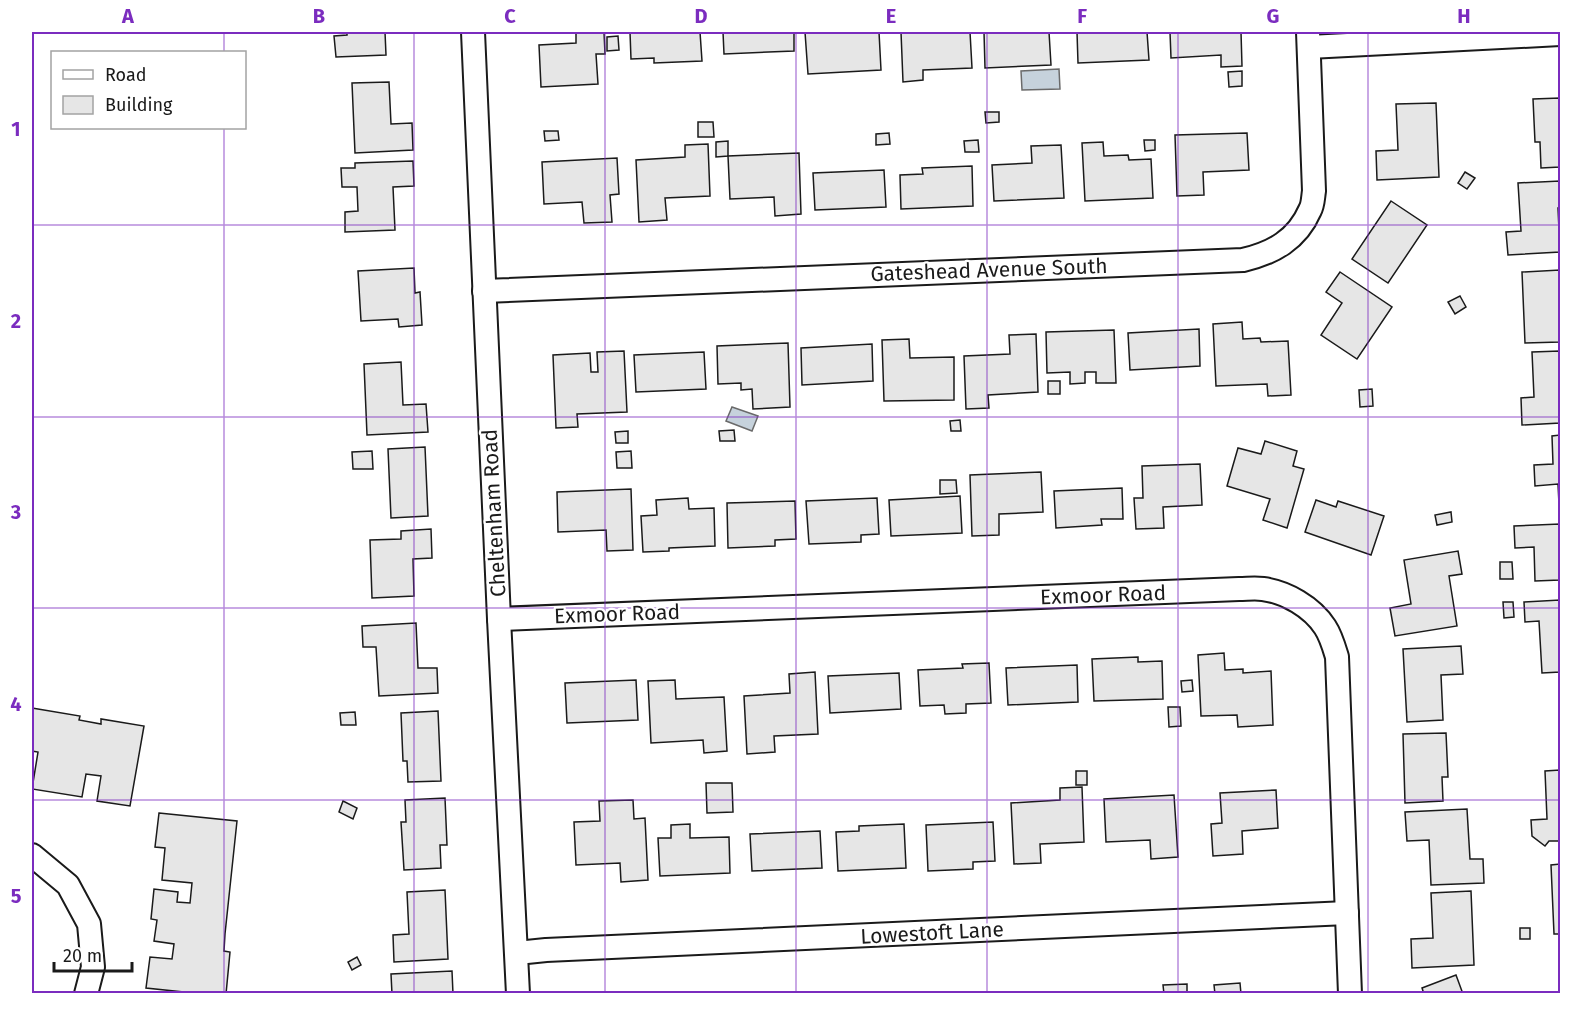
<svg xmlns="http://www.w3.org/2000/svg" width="1592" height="1025" font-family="'Fira Sans',sans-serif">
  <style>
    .water { fill: #c6d2dc; stroke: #6a6a6a; stroke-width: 1.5 }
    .building { fill: #e6e6e6; stroke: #1a1a1a; stroke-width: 1.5 }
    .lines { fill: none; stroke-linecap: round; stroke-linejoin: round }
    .minor-casing { stroke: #1a1a1a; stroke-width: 26 }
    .minor { stroke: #fff; stroke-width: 22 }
    .grid { fill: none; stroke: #7b2cbf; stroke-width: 1.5; stroke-opacity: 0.55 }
    .labels { text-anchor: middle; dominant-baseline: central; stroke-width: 4.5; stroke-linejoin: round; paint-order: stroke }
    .street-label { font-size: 21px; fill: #1a1a1a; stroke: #fff }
    .neatline { fill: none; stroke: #7b2cbf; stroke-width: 2 }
    .grid-label { font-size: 20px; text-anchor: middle; font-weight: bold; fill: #7b2cbf }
  </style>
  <rect width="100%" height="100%" fill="#fff"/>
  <!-- water -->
  <g class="water">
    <polygon points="1059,69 1060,89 1022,90 1021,71"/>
    <polygon points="732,407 758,416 752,431 726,421"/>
  </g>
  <!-- building -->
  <g class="building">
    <polygon points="347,32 385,32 386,55 336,57 334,36 347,35"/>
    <polygon points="576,32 604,32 605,54 596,54 598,84 541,87 539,45 576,43"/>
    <polygon points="630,32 700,32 702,61 654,63 654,58 631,59"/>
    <polygon points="723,32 794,32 794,51 724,54"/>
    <polygon points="805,32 879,32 881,70 808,74"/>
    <polygon points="901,32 970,32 972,68 923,70 923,80 903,82"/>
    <polygon points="984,32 1049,32 1051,65 985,68"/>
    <polygon points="1077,32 1147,32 1149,60 1078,63"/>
    <polygon points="1170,32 1241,32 1242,66 1221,67 1221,55 1171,58"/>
    <polygon points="618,36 619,50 607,51 607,37"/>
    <polygon points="1242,71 1242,86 1229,87 1228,72"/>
    <polygon points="389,82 391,124 412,123 413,150 355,153 352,83"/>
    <polygon points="1560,98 1560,167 1541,168 1540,142 1535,142 1533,99"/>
    <polygon points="1436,103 1439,177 1377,180 1376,151 1398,150 1396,104"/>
    <polygon points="985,112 999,112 999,122 986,123"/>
    <polygon points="698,122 713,122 714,137 698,137"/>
    <polygon points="544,131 558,131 559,140 545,141"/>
    <polygon points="889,133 890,144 876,145 876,134"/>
    <polygon points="1247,133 1249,170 1203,172 1204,195 1177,196 1175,135"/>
    <polygon points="978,140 979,152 965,152 964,141"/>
    <polygon points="1144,140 1155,140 1155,150 1145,151"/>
    <polygon points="728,141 728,156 716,157 716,142"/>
    <polygon points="1103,142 1104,156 1128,155 1129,160 1151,159 1153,198 1085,201 1082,143"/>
    <polygon points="708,144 710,196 665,198 667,220 639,222 636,160 685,157 685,145"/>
    <polygon points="1061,145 1064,198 994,201 992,165 1032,163 1031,146"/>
    <polygon points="799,153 801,214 775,216 774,197 730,199 728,156"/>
    <polygon points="617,158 619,194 610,195 612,222 584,223 582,202 544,204 542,162"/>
    <polygon points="413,161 414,186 393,187 395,230 345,232 345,212 358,211 357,187 342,187 341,168 355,168 355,163"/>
    <polygon points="972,166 973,206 901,209 900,175 923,174 922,168"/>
    <polygon points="884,170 886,207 815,210 813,173"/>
    <polygon points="1465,172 1475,178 1467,189 1458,183"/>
    <polygon points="1560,181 1560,208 1558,208 1560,252 1508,255 1506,232 1521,231 1518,183"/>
    <polygon points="1391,201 1427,225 1388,283 1352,259"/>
    <polygon points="414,268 415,293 420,292 422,325 399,327 398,319 361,321 358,271"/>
    <polygon points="1560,270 1560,342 1525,343 1522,272"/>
    <polygon points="1340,272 1392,307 1357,359 1321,335 1342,303 1326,292"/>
    <polygon points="1460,296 1466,307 1455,314 1448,302"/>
    <polygon points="1242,322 1243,339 1260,338 1261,342 1288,341 1291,395 1268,396 1267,384 1216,386 1213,324"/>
    <polygon points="1199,329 1200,366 1130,370 1128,333"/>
    <polygon points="1114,330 1116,383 1096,383 1096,372 1085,372 1085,383 1070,384 1070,372 1047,373 1046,332"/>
    <polygon points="1036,334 1038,392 988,395 989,408 966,409 964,356 1010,354 1009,335"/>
    <polygon points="909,339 910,358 954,357 954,400 884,401 882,340"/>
    <polygon points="788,343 790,407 753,409 752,389 741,390 741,383 718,384 717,346"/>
    <polygon points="872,344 873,381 802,385 801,348"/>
    <polygon points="624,351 627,412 577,414 578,427 556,428 553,355 590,353 591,372 598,372 597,352"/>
    <polygon points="1560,351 1560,423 1522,425 1521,398 1534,397 1532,352"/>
    <polygon points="704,352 706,389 636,392 634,355"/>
    <polygon points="401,362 403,405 426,404 428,432 367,435 364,364"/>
    <rect x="1048" y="381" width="12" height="13"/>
    <polygon points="1372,389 1373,406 1360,407 1359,390"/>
    <polygon points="960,420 961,431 951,431 950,421"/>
    <polygon points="734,430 735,441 720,441 719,431"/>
    <polygon points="628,431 628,443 616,443 615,432"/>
    <polygon points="1560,435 1560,504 1559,504 1558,484 1535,486 1534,465 1553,464 1552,436"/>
    <polygon points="1265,441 1297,451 1293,466 1304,469 1287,528 1263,520 1270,499 1227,486 1238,448 1261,454"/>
    <polygon points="425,447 428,516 391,518 388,449"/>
    <polygon points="372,451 373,469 353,469 352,452"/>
    <polygon points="631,451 632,468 617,468 616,452"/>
    <polygon points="1200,464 1202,505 1163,507 1164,528 1136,529 1134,498 1143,498 1142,466"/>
    <polygon points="1041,472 1043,512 999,514 999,535 972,536 970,475"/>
    <polygon points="940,480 956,480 957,493 940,494"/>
    <polygon points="1122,488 1123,519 1101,519 1102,525 1056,528 1054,491"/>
    <polygon points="631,489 633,550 607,551 606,530 558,532 557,492"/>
    <polygon points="960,496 962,533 891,536 889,500"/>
    <polygon points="688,498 689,509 714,508 715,546 669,548 669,551 643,552 641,516 657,515 656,500"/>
    <polygon points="877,498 879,534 861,535 861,542 809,544 806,501"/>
    <polygon points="1316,500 1336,507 1338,501 1384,516 1371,555 1305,532"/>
    <polygon points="795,501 796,539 775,540 775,546 728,548 727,503"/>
    <polygon points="1451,512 1452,522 1437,525 1435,515"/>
    <polygon points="1560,524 1560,580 1535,581 1534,547 1515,548 1514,526"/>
    <polygon points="431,529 432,558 413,559 414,596 372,598 370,540 401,539 401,531"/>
    <polygon points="1458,551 1462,574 1449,576 1457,626 1395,636 1390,608 1411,604 1404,560"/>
    <polygon points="1500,562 1512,562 1513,579 1500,579"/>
    <polygon points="1560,600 1560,672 1542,673 1539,621 1525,622 1524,602"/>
    <polygon points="1503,602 1513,602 1514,617 1504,618"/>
    <polygon points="416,623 418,668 437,668 438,693 379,696 376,647 363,647 362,626"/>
    <polygon points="1461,646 1463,674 1441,675 1443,720 1407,722 1403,649"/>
    <polygon points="1224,653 1225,670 1243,669 1243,673 1271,671 1273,725 1238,727 1237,715 1201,716 1198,655"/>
    <polygon points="1138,657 1138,662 1162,661 1163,699 1094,701 1092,659"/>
    <polygon points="989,663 991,703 966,704 966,713 945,714 944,705 920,706 918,670 963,668 962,664"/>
    <polygon points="1077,665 1078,702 1008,705 1006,668"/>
    <polygon points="815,672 818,734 774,736 775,752 747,754 744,696 790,693 789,674"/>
    <polygon points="899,673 901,709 830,713 828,676"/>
    <polygon points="636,680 638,720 567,723 565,683"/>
    <polygon points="675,680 676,699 724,697 727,751 704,753 703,740 651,743 648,681"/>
    <polygon points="1192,680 1193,691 1182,692 1181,681"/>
    <polygon points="1168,707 1180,707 1181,726 1169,727"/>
    <polygon points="32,708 80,716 79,720 101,724 101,719 144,726 130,806 97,801 101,776 86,774 82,797 32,789 38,752 32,751"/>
    <polygon points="438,711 441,781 408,782 407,761 403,761 401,713"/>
    <polygon points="355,712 356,725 341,725 340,713"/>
    <polygon points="1446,733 1448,777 1442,777 1443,801 1405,803 1403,734"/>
    <polygon points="1560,770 1560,841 1549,841 1545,846 1532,836 1531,820 1547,819 1545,771"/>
    <rect x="1076" y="771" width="11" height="14"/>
    <polygon points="706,783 732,783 733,812 707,813"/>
    <polygon points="1082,787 1084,842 1040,844 1041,863 1014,864 1011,803 1060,800 1060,788"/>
    <polygon points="1276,790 1278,828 1242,831 1243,854 1213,856 1211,824 1222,823 1220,793"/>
    <polygon points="1174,795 1178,857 1151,859 1150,840 1106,842 1104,799"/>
    <polygon points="445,798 447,845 440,845 441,868 404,870 401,822 406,822 405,800"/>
    <polygon points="633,800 634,819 645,818 648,880 621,882 620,863 576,865 574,822 600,821 599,801"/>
    <polygon points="343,801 357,808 353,819 339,812"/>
    <polygon points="1467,809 1470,859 1483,859 1484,883 1431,885 1429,840 1407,841 1405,812"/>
    <polygon points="159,813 237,821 225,934 224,951 230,952 226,994 203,994 146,988 150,957 172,959 174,944 154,941 157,920 151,919 154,889 178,892 177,902 190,903 192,883 162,880 165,848 155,847"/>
    <polygon points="993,822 995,861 973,862 973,869 928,871 926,825"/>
    <polygon points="690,824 690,838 729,837 730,873 660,876 658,838 671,838 671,825"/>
    <polygon points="904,824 906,868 838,871 836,832 859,831 859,826"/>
    <polygon points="820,831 822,868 752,871 750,834"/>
    <polygon points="1560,864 1560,934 1554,934 1551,865"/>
    <polygon points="445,890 448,959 394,962 393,935 409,934 407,892"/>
    <polygon points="1471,891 1474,965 1412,968 1411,939 1433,938 1431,893"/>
    <rect x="1520" y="928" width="10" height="11"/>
    <polygon points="357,957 361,965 352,970 348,962"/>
    <polygon points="452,971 453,994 392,994 391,974"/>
    <polygon points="1456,975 1463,994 1424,994 1422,988"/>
    <polygon points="1240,983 1241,994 1215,994 1214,985"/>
    <polygon points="1187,984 1187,994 1164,994 1163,985"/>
  </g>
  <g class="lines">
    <!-- minor casing -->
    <g class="minor-casing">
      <g id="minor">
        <polyline points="473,32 499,619 518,994"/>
        <polyline points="1309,47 1560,34"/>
        <path d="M484,291L1243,260C1273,253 1297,240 1310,210C1313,205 1313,197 1314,191L1308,32"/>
        <path d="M499,619L1239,589C1247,589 1255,588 1263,589C1286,592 1312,607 1325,627C1331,636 1334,647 1337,657L1350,994"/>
        <polyline points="32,855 68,885 89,924 93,967 86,994"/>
        <polyline points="517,953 546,950 1347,913"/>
      </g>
    </g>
    <!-- minor -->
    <use href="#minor" class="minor"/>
  </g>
  <!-- grid -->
  <path class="grid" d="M224,32V52M414,32V994M605,32V994M796,32V994M987,32V994M1178,32V994M1368,32V994M224,128V994M32,225H1560M32,417H1560M32,608H1560M32,800H1560"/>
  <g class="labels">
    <!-- street labels -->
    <g class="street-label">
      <text transform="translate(989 270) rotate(-2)">Gateshead Avenue South</text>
      <text transform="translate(494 513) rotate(-93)">Cheltenham Road</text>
      <text transform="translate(1103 595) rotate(-2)">Exmoor Road</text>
      <text transform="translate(617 614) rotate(-2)">Exmoor Road</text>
      <text transform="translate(932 933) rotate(-3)">Lowestoft Lane</text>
    </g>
  </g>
  <!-- border -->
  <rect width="1592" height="1025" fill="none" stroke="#ffffff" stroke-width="66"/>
  <!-- legend -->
  <rect x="51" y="51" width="195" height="78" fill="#ffffff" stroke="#a3a3a3" stroke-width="1.5"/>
  <rect x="63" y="70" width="30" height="9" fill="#ffffff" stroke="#a3a3a3" stroke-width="1.5"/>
  <text x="105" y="81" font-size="18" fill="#1a1a1a">Road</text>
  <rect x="63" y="96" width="30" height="18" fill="#e6e6e6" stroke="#a3a3a3" stroke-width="1.5"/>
  <text x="105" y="111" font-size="18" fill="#1a1a1a">Building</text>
  <!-- scale -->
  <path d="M54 962v9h78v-9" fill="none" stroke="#1a1a1a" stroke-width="3"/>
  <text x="63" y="962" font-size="18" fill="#1a1a1a" stroke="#ffffff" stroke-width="4.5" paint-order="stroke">20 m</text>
  <rect x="33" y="33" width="1526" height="959" class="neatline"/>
  <g class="grid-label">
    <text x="128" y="23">A</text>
    <text x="319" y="23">B</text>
    <text x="510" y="23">C</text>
    <text x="701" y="23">D</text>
    <text x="891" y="23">E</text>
    <text x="1082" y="23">F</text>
    <text x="1273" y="23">G</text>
    <text x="1464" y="23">H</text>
    <text x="16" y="136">1</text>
    <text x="16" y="328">2</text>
    <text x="16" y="519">3</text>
    <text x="16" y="711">4</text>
    <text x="16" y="903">5</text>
  </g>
</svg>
